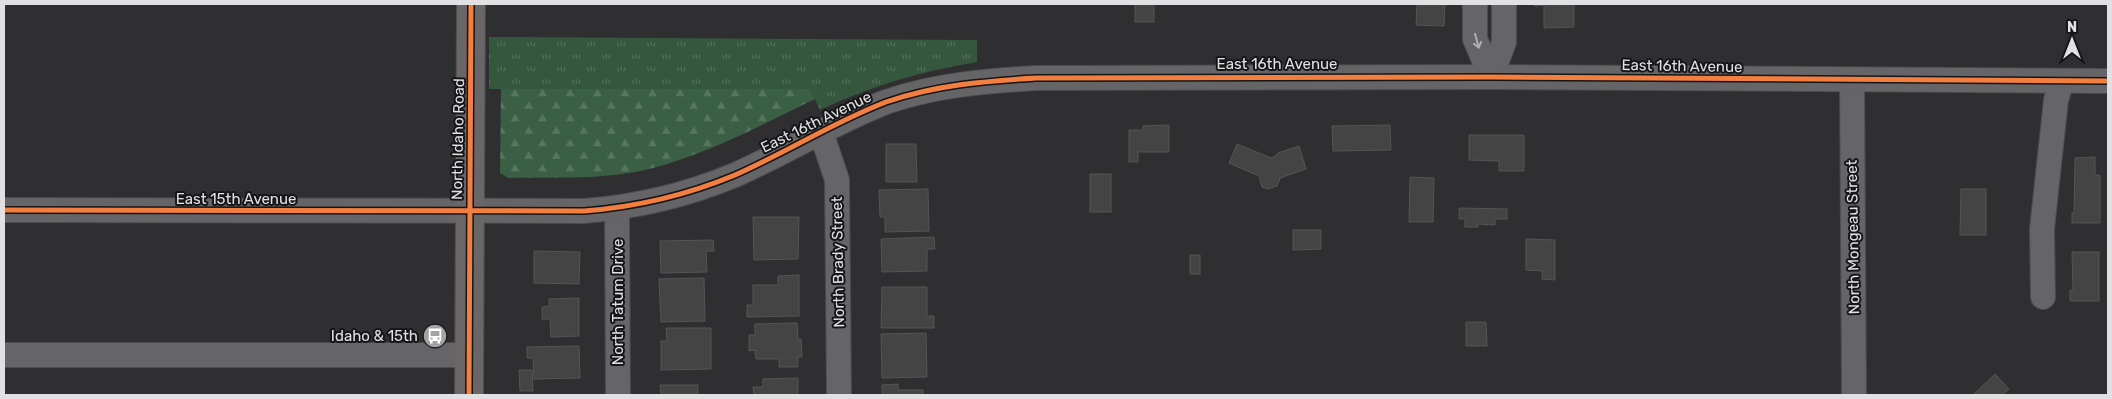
<svg xmlns="http://www.w3.org/2000/svg" width="2112" height="399" font-family="Rubik,sans-serif">
  <style>
    .grass { fill: url(#grass-tufts) }
    .forest { fill: url(#forest-firs) }
    .building { fill: #454445; stroke: #565455 }
    .lines { fill: none; stroke-linecap: round; stroke-linejoin: round }
    .minor-casing { stroke: #4c4b4d; stroke-width: 26 }
    .major-casing { stroke: #4c4b4d; stroke-width: 30 }
    .minor { stroke: #656467; stroke-width: 24 }
    .major { stroke: #6a6567; stroke-width: 28 }
    .cycleway-casing { stroke: #161618; stroke-width: 8 }
    .cycleway { stroke: #f27e40; stroke-width: 5 }
    .oneway { stroke: #afafb2 }
    .labels { text-anchor: middle; dominant-baseline: central; stroke-width: 4; stroke-linejoin: round; paint-order: stroke }
    .street-label { font-size: 15px; fill: #e1e1e4; stroke: #161618 }
    .poi-label { font-size: 15px; fill: #e1e1e4; stroke: #161618; text-anchor: end }
  </style>
  <defs>
    <pattern id="grass-tufts" width="24" height="20" patternUnits="userSpaceOnUse" patternTransform="scale(1.25)"><rect width="24" height="20" fill="#35573e"/><path d="M3 7l-1-3M5 7V3M7 7l1-3M15 17l-1-3M17 17v-4M19 17l1-3" fill="none" stroke="#526f5a"/></pattern>
    <pattern id="forest-firs" width="22" height="20" patternUnits="userSpaceOnUse" patternTransform="scale(1.25)"><rect width="22" height="20" fill="#3b5f44"/><path d="M5 1l3.5 6h-7zM16 11l3.5 6h-7z" fill="#57765f"/></pattern>
  </defs>
  <rect width="100%" height="100%" fill="#2f2e31"/>
  <!-- grass -->
  <path class="grass" d="M489,37L977,40V62C922,71 870,86 820,110L810,89H489Z"/>
  <!-- forest -->
  <path class="forest" d="M501,89H810L815,99C761,125 708,154 649,169C604,180 555,177 508,178L500,173Z"/>
  <!-- building -->
  <g class="building">
    <rect x="1135" y="4" width="19" height="18"/>
    <polygon points="1417,4 1445,4 1444,26 1416,25"/>
    <polygon points="1535,4 1574,4 1574,27 1544,28 1544,5 1535,6"/>
    <polygon points="1169,125 1169,152 1138,152 1138,162 1129,162 1129,130 1143,130 1143,126"/>
    <polygon points="1390,125 1391,150 1333,151 1332,126"/>
    <polygon points="1469,135 1524,135 1524,171 1499,171 1499,161 1469,160"/>
    <polygon points="886,144 916,144 917,182 886,182"/>
    <polygon points="1237,144 1271,158 1276,156 1278,153 1299,146 1306,169 1280,178 1277,186 1268,189 1262,187 1259,176 1229,163"/>
    <polygon points="2095,157 2095,175 2100,175 2100,223 2072,223 2072,213 2074,213 2075,158"/>
    <rect x="1090" y="174" width="21" height="38"/>
    <polygon points="1410,177 1434,178 1433,222 1409,222"/>
    <polygon points="928,189 929,231 885,232 885,217 880,217 879,190"/>
    <polygon points="1961,189 1986,189 1986,235 1960,235"/>
    <polygon points="1459,208 1507,209 1507,219 1495,219 1495,225 1478,224 1478,227 1465,227 1465,219 1459,219"/>
    <polygon points="753,217 799,217 798,259 754,260"/>
    <polygon points="1293,230 1321,230 1321,249 1293,250"/>
    <polygon points="934,237 935,249 927,249 927,271 882,272 881,239"/>
    <polygon points="1526,239 1555,240 1555,280 1542,279 1542,271 1526,270"/>
    <polygon points="713,240 714,251 706,251 707,272 661,273 660,241"/>
    <polygon points="534,251 580,252 579,284 534,283"/>
    <polygon points="2072,252 2099,252 2099,301 2070,301 2070,290 2073,290"/>
    <rect x="1190" y="255" width="10" height="19"/>
    <polygon points="799,275 799,316 747,317 747,305 753,305 753,285 778,285 778,276"/>
    <polygon points="704,278 705,321 661,322 659,279"/>
    <polygon points="882,287 927,287 927,316 934,316 934,328 881,328"/>
    <polygon points="579,298 579,336 551,337 550,319 542,319 542,307 549,306 549,299"/>
    <polygon points="1466,322 1486,322 1487,346 1466,346"/>
    <polygon points="797,323 798,339 801,339 802,357 798,357 798,367 779,367 779,359 756,359 755,350 749,351 749,335 755,335 755,324"/>
    <polygon points="666,328 711,328 711,369 661,370 661,341 667,341"/>
    <polygon points="926,333 927,377 882,378 881,334"/>
    <polygon points="579,346 580,378 534,379 533,358 527,358 527,347"/>
    <polygon points="519,370 532,370 533,391 520,391"/>
    <polygon points="1995,374 2009,389 2002,395 1973,395"/>
    <polygon points="798,378 798,395 754,395 753,387 763,387 763,379"/>
    <polygon points="898,384 898,390 923,390 923,395 882,395 882,385"/>
    <polygon points="660,385 698,385 698,395 661,395"/>
  </g>
  <g class="lines">
    <!-- minor casing -->
    <g class="minor-casing">
      <g id="minor">
        <polyline points="1475,4 1475,39 1491,77"/>
        <polyline points="1491,77 1504,42 1504,4"/>
        <polyline points="1852,80 1854,395"/>
        <polyline points="821,132 837,180 839,395"/>
        <polyline points="617,208 618,395"/>
        <path d="M4,210L584,211C636,207 687,195 735,175C787,152 834,122 886,102C935,85 985,81 1036,78L1491,77L2108,81"/>
        <polyline points="2043,297 2042,229 2056,100 2062,81"/>
        <polyline points="4,355 469,355"/>
      </g>
    </g>
    <!-- major casing -->
    <g class="major-casing">
      <polyline id="major" points="469,395 471,4"/>
    </g>
    <!-- minor -->
    <use href="#minor" class="minor"/>
    <!-- major -->
    <use href="#major" class="major"/>
    <!-- cycleway casing -->
    <g class="cycleway-casing">
      <g id="cycleway">
        <path d="M4,210L584,211C636,207 687,195 735,175C787,152 834,122 886,102C935,85 985,81 1036,78L1491,77L2108,81"/>
        <polyline points="469,395 471,4"/>
      </g>
    </g>
    <!-- cycleway -->
    <use href="#cycleway" class="cycleway"/>
  </g>
  <!-- one-way arrows -->
  <defs><path id="oneway-shaft" d="M-6 0H5M1.5-3L5.5 0L1.5 3" fill="none" stroke-width="1.6" stroke-linecap="round" stroke-linejoin="round" transform="scale(1.25)"/></defs>
  <use class="oneway" href="#oneway-shaft" transform="translate(1477 41) rotate(75)"/>
  <!-- icons -->
  <defs>
    <g id="bus-disc" transform="scale(1.25)"><circle r="9.5" fill="#a3a2a5" stroke="#161618"/><path d="M-5-6H5V4H4V6H2V4H-2V6H-4V4H-5ZM-3.5-4V0h7V-4ZM-3.5 1.2v1.5H-2V1.2ZM2 1.2v1.5H3.5V1.2Z" fill="#fff"/></g>
  </defs>
  <g fill-rule="evenodd">
    <use href="#bus-disc" x="435" y="336"/>
  </g>
  <g class="labels">
    <!-- street labels -->
    <g class="street-label">
      <text x="1277" y="64">East 16th Avenue</text>
      <text transform="translate(1682 66) rotate(1)">East 16th Avenue</text>
      <text transform="translate(816 122) rotate(-26)">East 16th Avenue</text>
      <text transform="translate(458 139) rotate(-89)">North Idaho Road</text>
      <text x="236" y="199">East 15th Avenue</text>
      <text transform="translate(1853 237) rotate(-91)">North Mongeau Street</text>
      <text transform="translate(838 262) rotate(-91)">North Brady Street</text>
      <text transform="translate(618 302) rotate(-90)">North Tatum Drive</text>
    </g>
    <!-- poi labels -->
    <g class="poi-label">
      <text x="418" y="336">Idaho &amp; 15th</text>
    </g>
  </g>
  <!-- border -->
  <rect width="2112" height="399" fill="none" stroke="#e1e1e4" stroke-width="10"/>
  <!-- north arrow -->
  <g transform="translate(2072 40)" stroke="#161618" stroke-width="4" paint-order="stroke">
  <path d="M0-4L9 19L0 12L-9 19Z" fill="#e1e1e4"/>
  <text y="-8" font-size="14" font-weight="bold" text-anchor="middle" fill="#e1e1e4">N</text>
  </g>
</svg>
